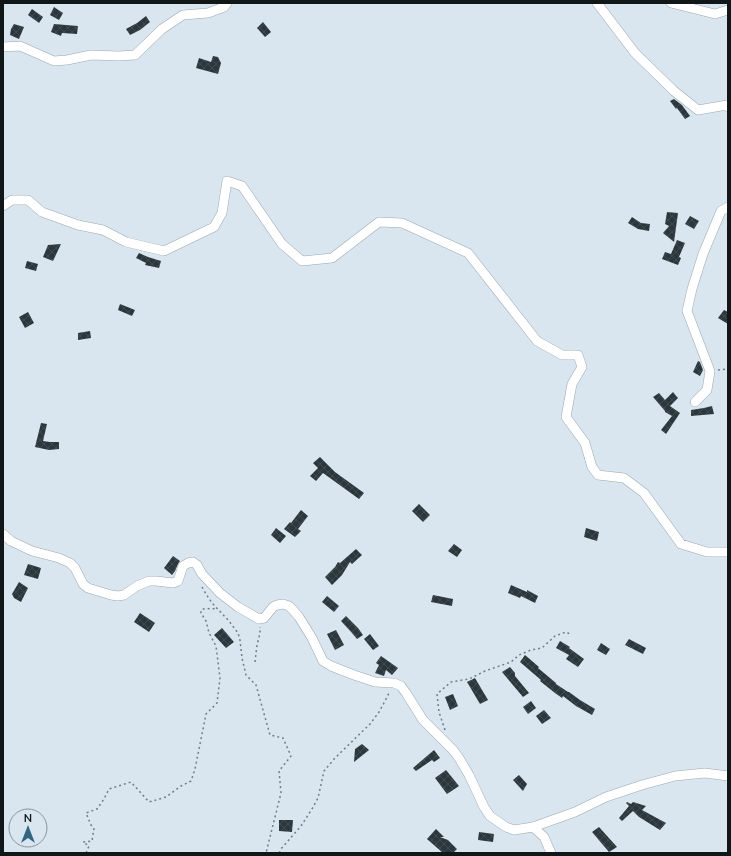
<svg xmlns="http://www.w3.org/2000/svg" width="731" height="856" font-family="Mulish,sans-serif">
  <style>
    .building { fill: url(#building-cross-hatch) }
    .lines { fill: none; stroke-linecap: round; stroke-linejoin: round }
    .minor-casing { stroke: #9ca8b0; stroke-width: 10 }
    .path { stroke: #737c81; stroke-width: 1.5; stroke-dasharray: 2 3; stroke-linecap: butt }
    .minor { stroke: #fff; stroke-width: 9 }
  </style>
  <defs>
    <pattern id="building-cross-hatch" width="8" height="8" patternUnits="userSpaceOnUse"><rect width="8" height="8" fill="#2c363d"/><path d="M0 0l8 8M0 8l8-8" fill="none" stroke="#414a50"/></pattern>
  </defs>
  <rect width="100%" height="100%" fill="#d9e6ef"/>
  <!-- building -->
  <g class="building">
    <polygon points="54,7 63,13 59,20 50,15"/>
    <polygon points="32,9 43,17 39,23 28,15"/>
    <polygon points="146,16 150,22 140,30 130,35 126,29 137,23"/>
    <polygon points="263,22 271,32 265,37 257,28"/>
    <polygon points="14,24 24,27 19,39 10,35 11,29"/>
    <polygon points="54,24 78,26 77,34 62,33 61,36 51,32"/>
    <polygon points="213,56 218,57 221,63 218,74 196,68 199,58 211,62"/>
    <polygon points="674,99 682,105 690,116 685,119 677,108 676,109 670,101"/>
    <polygon points="667,212 678,213 674,242 663,233 669,226 665,224"/>
    <polygon points="690,216 699,221 694,229 685,224"/>
    <polygon points="632,217 641,223 650,224 649,231 638,229 628,223"/>
    <polygon points="677,240 685,243 679,257 681,258 678,265 662,259 665,252 671,254"/>
    <polygon points="61,244 53,261 43,257 48,245"/>
    <polygon points="139,253 148,257 161,261 159,268 145,265 146,263 136,258"/>
    <polygon points="27,261 38,264 36,271 25,268"/>
    <polygon points="120,304 135,310 132,316 118,310"/>
    <polygon points="724,310 728,312 728,324 718,318"/>
    <polygon points="28,312 34,323 25,328 19,317"/>
    <polygon points="90,331 91,338 78,340 78,333"/>
    <polygon points="698,361 700,362 703,370 700,376 693,372"/>
    <polygon points="673,392 678,398 670,406 680,413 666,434 661,430 672,416 665,412 665,411 653,397 659,393 665,400"/>
    <polygon points="712,406 714,414 691,416 691,410 704,408"/>
    <polygon points="41,423 47,424 43,441 50,442 59,442 59,449 49,450 35,447"/>
    <polygon points="320,457 335,472 364,493 359,499 323,473 316,481 310,476 318,468 313,463"/>
    <polygon points="419,504 430,515 423,522 412,511"/>
    <polygon points="301,510 308,516 298,529 301,531 295,537 284,529 290,522 291,523"/>
    <polygon points="276,528 286,536 280,543 271,535"/>
    <polygon points="586,528 599,532 597,541 584,537"/>
    <polygon points="454,544 462,550 457,557 448,551"/>
    <polygon points="356,549 362,555 352,564 350,562 342,575 332,585 325,577 335,567 338,562 340,563"/>
    <polygon points="173,556 180,561 178,564 175,571 172,575 164,568"/>
    <polygon points="28,564 41,568 38,579 24,575"/>
    <polygon points="19,582 28,588 21,602 14,598 12,594"/>
    <polygon points="511,585 527,592 527,590 538,596 535,603 521,596 520,598 508,593"/>
    <polygon points="433,595 453,599 452,606 431,602"/>
    <polygon points="327,596 339,606 334,612 322,602"/>
    <polygon points="140,613 155,623 149,632 134,622"/>
    <polygon points="346,616 358,628 363,635 357,639 352,633 341,621"/>
    <polygon points="222,628 234,642 226,648 214,635"/>
    <polygon points="336,630 344,645 335,650 327,634"/>
    <polygon points="370,634 379,646 373,650 364,639"/>
    <polygon points="629,639 646,648 643,654 625,645"/>
    <polygon points="560,641 570,647 569,648 584,659 578,667 566,659 569,655 556,648"/>
    <polygon points="601,643 610,649 606,655 597,650"/>
    <polygon points="525,655 539,667 538,668 556,683 556,684 568,692 569,692 580,700 595,709 592,715 576,706 563,696 562,698 555,693 540,681 541,680 520,662"/>
    <polygon points="381,656 398,668 392,675 386,670 384,676 375,673 379,665 376,663"/>
    <polygon points="510,667 515,673 515,676 529,693 523,697 502,672"/>
    <polygon points="475,678 488,700 480,704 467,682"/>
    <polygon points="453,694 458,706 450,710 445,697"/>
    <polygon points="531,701 536,708 528,714 523,707"/>
    <polygon points="544,710 551,718 542,724 536,716"/>
    <polygon points="362,744 369,750 354,762 355,749"/>
    <polygon points="434,750 440,758 434,762 432,760 416,771 413,768"/>
    <polygon points="446,770 459,786 447,794 435,778"/>
    <polygon points="519,775 527,784 523,791 513,780"/>
    <polygon points="627,802 631,804 633,802 646,806 642,810 666,823 660,830 639,817 633,811 622,821 619,818 629,806 626,803"/>
    <polygon points="279,820 293,820 292,832 279,831"/>
    <polygon points="599,827 617,847 609,852 592,832"/>
    <polygon points="436,829 444,837 440,837 448,840 457,849 453,853 443,853 427,839"/>
    <polygon points="479,832 494,834 493,842 478,840"/>
  </g>
  <g class="lines">
    <!-- minor casing -->
    <g class="minor-casing">
      <g id="minor">
        <polyline points="597,3 635,53 674,91 698,110 727,105 728,107"/>
        <polyline points="671,3 715,14 728,10"/>
        <polyline points="3,47 20,46 54,61 67,60 91,55 119,56 135,55 162,29 183,15 208,13 224,7 227,3"/>
        <polyline points="3,206 12,200 28,200 42,212 78,225 103,230 126,242 164,251 214,227 222,213 227,181 242,186 282,244 302,261 332,258 379,222 402,223 468,253 537,341 562,355 578,355 582,367 572,384 566,417 585,443 592,467 598,475 624,478 644,493 681,544 707,552 728,552"/>
        <polyline points="695,402 707,390 710,371 687,311 692,289 703,254 721,211 728,207"/>
        <polyline points="3,534 11,541 32,551 59,558 70,563 75,568 83,584 88,588 111,595 118,596 124,595 137,586 149,581 156,581 173,583 178,581 183,566 188,563 193,562 197,565 202,574 220,593 238,607 259,619 264,618 273,607 277,605 283,604 289,606 293,610 299,617 312,638 323,661 331,666 354,675 375,682 394,683 401,686 406,693 423,720 453,750 459,758 469,775 484,807 490,816 506,827 514,830 533,827 544,837 551,853"/>
        <polyline points="533,827 575,812 606,797 642,785 675,776 705,773 728,776"/>
      </g>
    </g>
    <!-- path -->
    <g class="path">
      <polyline points="718,370 728,369"/>
      <polyline points="202,587 206,594 212,603 229,621 238,633 240,640 242,658 246,675 256,685 270,735 283,738 291,756 279,771 281,793 266,853"/>
      <polyline points="255,662 257,645 260,633 260,627"/>
      <polyline points="445,730 439,712 437,694 451,682 469,679 485,671 511,662 519,655 531,650 542,648 555,636 566,632 570,634"/>
      <path d="M86,853L89,846L83,842L92,841L94,828L91,825L86,813L97,809L104,799L109,789L131,782L149,802L166,797L181,786L191,781L195,769L206,714L217,703L220,678L216,646L209,633L206,621L201,613V610C206,607 211,610 216,608"/>
      <polyline points="279,853 281,849 301,826 312,809 318,798 324,771 335,758 370,724 379,712 385,701 390,691"/>
    </g>
    <!-- minor -->
    <use href="#minor" class="minor"/>
  </g>
  <!-- border -->
  <rect width="731" height="856" fill="none" stroke="#111619" stroke-width="8"/>
  <!-- north arrow -->
  <g transform="translate(28 828)"><circle r="19" fill="#d9e6ef" stroke="#899399"/>
  <path d="M0-3L7 15L0 10L-7 15Z" fill="#346683"/>
  <text y="-6" font-size="11" font-weight="bold" text-anchor="middle" fill="#111619">N</text>
  </g>
</svg>
